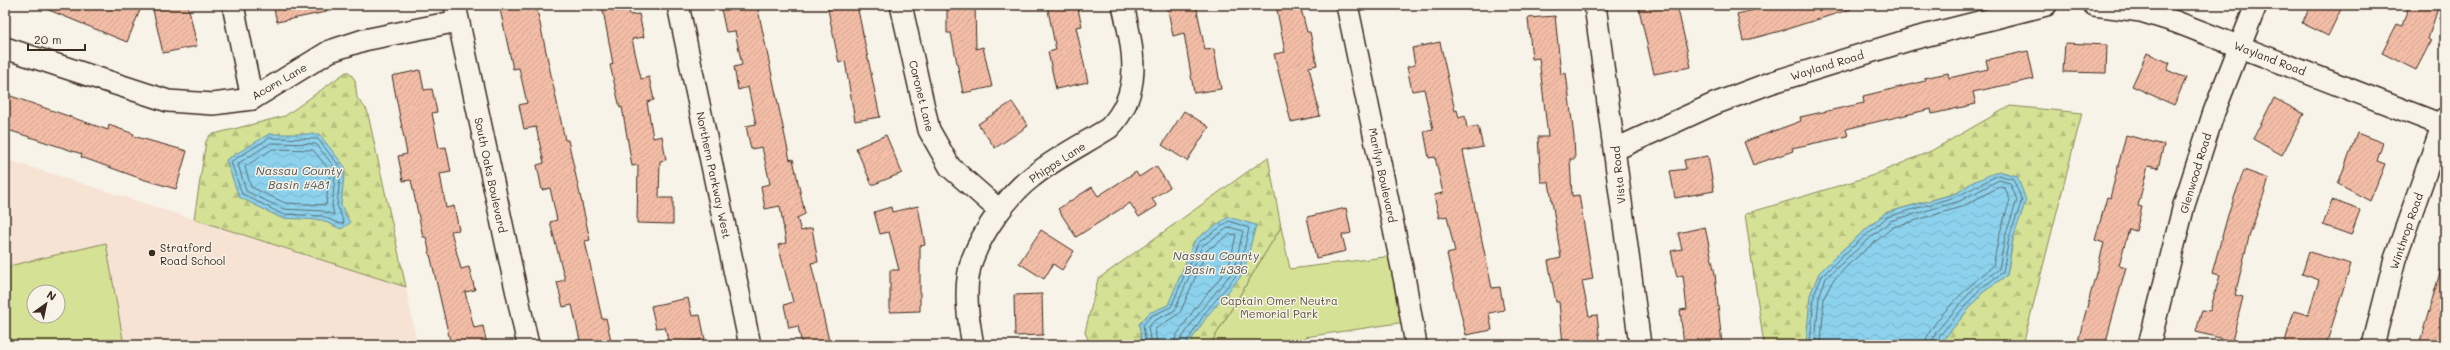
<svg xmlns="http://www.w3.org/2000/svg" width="2450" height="350" font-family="Mali,sans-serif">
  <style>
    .built { fill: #f6e3d4; fill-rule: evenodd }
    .forest { fill: url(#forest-firs); stroke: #88865a }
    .park { fill: #d5e295; stroke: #88865a; fill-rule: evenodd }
    .water { fill: url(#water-waves); stroke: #6c8f9a }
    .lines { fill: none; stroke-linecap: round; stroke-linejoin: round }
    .shore { stroke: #5b6d71; stroke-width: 1 }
    .building { fill: url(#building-hatch); stroke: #3b2a1e }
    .street-casing { stroke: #3b2a1e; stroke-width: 24 }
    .street { stroke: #f7f3e8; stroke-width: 21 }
    .poi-dot { fill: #3b2a1e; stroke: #f7f3e8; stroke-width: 1.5 }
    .labels { text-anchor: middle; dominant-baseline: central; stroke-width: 3; stroke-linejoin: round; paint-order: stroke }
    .street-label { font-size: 11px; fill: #3b2a1e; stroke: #f7f3e8 }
    .poi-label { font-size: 11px; fill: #3b2a1e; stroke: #f7f3e8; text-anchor: start }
    .park-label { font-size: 11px; fill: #5a4f36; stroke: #f7f3e8 }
    .water-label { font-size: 12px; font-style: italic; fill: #4f5452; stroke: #f7f3e8 }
  </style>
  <defs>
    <pattern id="forest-firs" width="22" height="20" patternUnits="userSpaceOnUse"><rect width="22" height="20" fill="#d5e295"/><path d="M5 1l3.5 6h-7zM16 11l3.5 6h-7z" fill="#b8c280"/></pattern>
    <pattern id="water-waves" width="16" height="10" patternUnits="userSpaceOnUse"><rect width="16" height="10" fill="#8cd2ed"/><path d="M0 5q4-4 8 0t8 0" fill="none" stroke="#7ab4cb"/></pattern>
    <pattern id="building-hatch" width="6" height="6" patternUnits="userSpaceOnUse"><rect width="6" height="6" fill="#f3bda7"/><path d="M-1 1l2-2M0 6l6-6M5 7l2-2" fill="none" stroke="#d1a38f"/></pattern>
  </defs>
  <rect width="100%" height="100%" fill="#f7f3e8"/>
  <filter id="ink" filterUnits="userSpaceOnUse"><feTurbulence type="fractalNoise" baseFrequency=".025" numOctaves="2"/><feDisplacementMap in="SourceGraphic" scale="8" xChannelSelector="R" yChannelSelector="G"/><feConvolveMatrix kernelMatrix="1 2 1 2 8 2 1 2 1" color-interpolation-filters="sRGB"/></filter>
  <g filter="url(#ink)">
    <!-- built -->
    <path class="built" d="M5,159L406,287L417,345H5ZM34,292H58V316H34Z"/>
    <!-- forest -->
    <g class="forest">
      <polygon points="346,72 349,72 355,80 357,98 367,110 406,287 194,219 206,141 210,135 285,116"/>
      <polygon points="2010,106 2082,113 2023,345 1939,345 1982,293 2007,275 2013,239 1973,182 1957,193 1885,213 1840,252 1806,345 1764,345 1745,214 1871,176 1931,151"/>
      <polygon points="1268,157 1281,227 1210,345 1090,345 1085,332 1098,279"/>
    </g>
    <!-- park -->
    <g class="park">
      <polygon points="1281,227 1290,269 1400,255 1412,321 1305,337 1306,345 1210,345"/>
      <path d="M106,243L124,345H5V267ZM34,292H58V316H34Z"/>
    </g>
    <!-- water -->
    <g class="water">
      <polygon points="269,134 319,134 345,167 341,205 350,223 341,229 322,220 281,218 239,197 226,160"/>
      <polygon points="1999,171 2017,176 2026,200 2013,239 2007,275 1982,293 1939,345 1806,345 1810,295 1819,273 1840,252 1885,213 1957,193 1973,182"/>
      <polygon points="1228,217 1256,225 1243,274 1208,315 1188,345 1142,345 1139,324 1149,313 1168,305 1195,240"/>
    </g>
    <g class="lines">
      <!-- shore -->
      <g class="shore">
        <polygon points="270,138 318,139 341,168 337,205 344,223 340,224 322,216 282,214 242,194 231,162"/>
        <polygon points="271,143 316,144 336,169 332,205 334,215 323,211 283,209 246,191 238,164"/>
        <polygon points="273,149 313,150 330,171 326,205 285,203 251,187 245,167"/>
        <polyline points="1146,345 1143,325 1151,316 1171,307 1198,243 1229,221 1249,228 1239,272 1205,313 1185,345"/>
        <polyline points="1151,345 1148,327 1154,321 1175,310 1202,246 1229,227 1243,231 1234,270 1201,310 1181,339 1180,345"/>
        <polyline points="1157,345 1155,329 1180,313 1207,250 1230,234 1236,235 1229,267 1196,307 1176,336 1174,345"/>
        <polyline points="1810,345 1814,295 1822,276 1843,255 1887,217 1958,196 1998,175 2013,179 2022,200 2009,238 2003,272 1979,290 1940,335 1936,345"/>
        <polyline points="1815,345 1819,297 1826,278 1846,259 1890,221 1960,201 1999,180 2010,183 2017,200 2005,237 1999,269 1975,287 1936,332 1931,345"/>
        <path d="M1821,345L1824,298L1832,282L1850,263L1893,227L1961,207L1999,187L2005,188L2010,200L1999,236L1993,266C1976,280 1926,323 1925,345"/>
      </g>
    </g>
    <!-- building -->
    <g class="building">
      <polygon points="128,5 140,10 127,42 39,6"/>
      <polygon points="176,5 188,5 197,46 163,53 153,10"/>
      <polygon points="273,5 325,5 326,12 277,22"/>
      <polygon points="499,5 536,5 565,140 568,140 590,240 585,241 602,319 606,318 612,345 581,345 572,305 563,307 557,282 565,280 550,222 557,220 550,188 542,190 537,165 544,163 536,127 524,129 519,105 527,103 519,68 513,69"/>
      <polygon points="602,5 628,5 630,15 639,14 644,37 632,39 641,79 649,77 654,100 647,102 653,138 662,136 666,160 660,161 659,198 673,198 673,224 637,223 638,165 632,166 622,107 620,108 610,65 613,64"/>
      <polygon points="731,5 757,5 790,160 793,159 805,214 797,218 801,231 812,228 818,262 811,263 830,345 802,345 798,326 789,328 784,305 793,302 778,245 786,243 780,206 765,209 761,186 770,184 762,147 751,149 746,126 756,124 748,87 738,90 734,67 742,65 735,31 726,32 721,9 731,7"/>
      <polygon points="827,5 857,5 880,117 855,121 845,61 839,63"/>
      <polygon points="947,5 975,5 976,49 983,47 992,87 963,93 951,33 947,33"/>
      <polygon points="1047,5 1077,5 1082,26 1076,27 1088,82 1056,89 1048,52 1056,50"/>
      <polygon points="1167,5 1196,5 1205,50 1214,49 1221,89 1194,93 1184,33 1173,36"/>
      <polygon points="1276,5 1300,5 1307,32 1310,32 1317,65 1309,67 1320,116 1291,122 1274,54 1285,52"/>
      <polygon points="1638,5 1677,5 1691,67 1654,74"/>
      <polygon points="1774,5 1851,5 1851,9 1784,30 1743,41 1737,14"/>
      <polygon points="2311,5 2343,5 2328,36 2302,23"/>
      <polygon points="2409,5 2439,5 2428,39 2431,41 2416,70 2382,53 2397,24 2402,26"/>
      <polygon points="1555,16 1561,74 1566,73 1574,137 1575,159 1570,159 1572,196 1579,195 1593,279 1582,281 1589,316 1597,315 1600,341 1593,341 1593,345 1563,345 1559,302 1556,302 1548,261 1561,258 1549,182 1541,182 1538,137 1548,137 1539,58 1532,59 1528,18"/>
      <polygon points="1440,42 1455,111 1457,110 1459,118 1465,116 1467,128 1478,126 1483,147 1463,151 1492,288 1500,287 1504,310 1489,313 1492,330 1466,335 1447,254 1455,252 1447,216 1439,218 1434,195 1443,193 1435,157 1429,158 1424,131 1433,129 1424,89 1412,91 1407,67 1415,65 1412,48"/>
      <polygon points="2065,43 2107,45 2106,73 2063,72"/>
      <polygon points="2028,51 2034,79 1973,92 1976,104 1932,114 1931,109 1846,129 1848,136 1792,148 1793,151 1753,165 1744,142 1801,121 1800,117 1864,103 1863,96 1925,81 1924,78 1948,73 1949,78 1988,69 1986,60"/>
      <polygon points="2147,53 2170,63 2167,70 2186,78 2174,105 2132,86"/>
      <polygon points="420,70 424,90 432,89 437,112 432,113 439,148 446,147 451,172 440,174 446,208 454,206 459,230 451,231 461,269 469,267 475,290 465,292 474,328 483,326 487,345 451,345 426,237 423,237 411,180 403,181 398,156 407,154 392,76"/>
      <polygon points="5,94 108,130 109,125 134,134 133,136 187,151 176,189 142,179 81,157 82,154 5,129"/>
      <polygon points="2274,98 2304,114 2282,155 2253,139"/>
      <polygon points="1012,102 1028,126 995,148 978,124"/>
      <polygon points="1184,111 1209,127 1187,161 1162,145"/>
      <polygon points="2357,133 2383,143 2377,161 2385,164 2370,201 2338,184"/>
      <polygon points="886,135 902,173 872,185 856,148"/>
      <polygon points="2126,135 2164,145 2158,168 2148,166 2138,206 2142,207 2136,231 2129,229 2119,265 2126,267 2105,345 2077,345 2104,243 2095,240 2107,197 2110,198"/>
      <polygon points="1708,156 1714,191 1675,198 1670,171 1686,169 1684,160"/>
      <polygon points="1156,166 1170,187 1152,199 1157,206 1139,217 1130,203 1076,237 1058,209 1092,187 1098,196 1136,172 1139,177"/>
      <polygon points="2244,170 2269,179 2249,237 2235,295 2243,297 2232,341 2196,332 2202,310 2210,311 2220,275 2212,273 2228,215"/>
      <polygon points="2332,200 2360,210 2351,235 2323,225"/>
      <polygon points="918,206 925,245 920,246 920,311 890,312 890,270 899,270 889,232 880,234 874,212 891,207 892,212"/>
      <polygon points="1346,208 1351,233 1342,235 1346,251 1316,258 1307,217"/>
      <polygon points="1705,227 1715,274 1722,345 1684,345 1680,310 1687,309 1683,275 1677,277 1671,251 1682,249 1678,233"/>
      <polygon points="1041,230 1074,251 1062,270 1053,264 1044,279 1019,263"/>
      <polygon points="2309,252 2351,264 2326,345 2284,345 2294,311 2308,315 2319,280 2302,274"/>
      <polygon points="2441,269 2445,269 2445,345 2419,345"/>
      <polygon points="1042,294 1043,335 1015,336 1014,295"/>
      <polygon points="688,298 692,316 700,315 705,339 669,345 665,327 656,328 651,306"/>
    </g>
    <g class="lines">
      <!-- street casing -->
      <g class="street-casing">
        <g id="street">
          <polyline points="233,5 252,99"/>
          <polyline points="455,5 528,345"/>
          <polyline points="678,5 750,345"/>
          <polyline points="901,5 929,130 950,167 999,210"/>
          <polyline points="1347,5 1405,282 1416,345"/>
          <polyline points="1595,5 1640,345"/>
          <polyline points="2094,5 2141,11 2176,22 2442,125"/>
          <polyline points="5,48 168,101 213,104 252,99 330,51 364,40 458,21"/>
          <polyline points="1616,149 1714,104 1770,83 1912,39 2046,5"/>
          <path d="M973,345C968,319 963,287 972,260C982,232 1008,195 1032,177C1055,158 1084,144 1109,128C1144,92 1133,49 1123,5"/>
          <polyline points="2149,345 2184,205 2214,112 2256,5"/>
          <polyline points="2373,345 2395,259 2445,118"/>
        </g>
      </g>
      <!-- street -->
      <use href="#street" class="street"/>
    </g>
  </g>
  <!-- markers -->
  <circle class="poi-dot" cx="152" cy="253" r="4"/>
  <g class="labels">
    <!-- street labels -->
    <g class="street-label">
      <text transform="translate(2270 58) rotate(21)">Wayland Road</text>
      <text transform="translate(1827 65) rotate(-17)">Wayland Road</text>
      <text transform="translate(279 81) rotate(-30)">Acorn Lane</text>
      <text transform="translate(922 96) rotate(76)">Coronet Lane</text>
      <text transform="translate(1057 162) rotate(-33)">Phipps Lane</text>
      <text transform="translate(2195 173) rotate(-73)">Glenwood Road</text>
      <text transform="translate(491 175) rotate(78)">South Oaks Boulevard</text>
      <text transform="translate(714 175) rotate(78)">Northern Parkway West</text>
      <text transform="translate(1383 175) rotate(78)">Marilyn Boulevard</text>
      <text transform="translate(1618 175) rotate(-96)">Vista Road</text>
      <text transform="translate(2406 231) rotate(-71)">Winthrop Road</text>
    </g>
    <!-- poi labels -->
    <g class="poi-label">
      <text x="160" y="247">Stratford<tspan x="160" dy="13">Road School</tspan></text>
    </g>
    <!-- park labels -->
    <g class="park-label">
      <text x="1279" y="300">Captain Omer Neutra<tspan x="1279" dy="13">Memorial Park</tspan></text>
    </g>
    <!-- water labels -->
    <g class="water-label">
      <text x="299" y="170">Nassau County<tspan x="299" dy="14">Basin #481</tspan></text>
      <text x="1216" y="255">Nassau County<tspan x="1216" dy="14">Basin #336</tspan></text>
    </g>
  </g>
  <!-- margin -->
  <rect width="2450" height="350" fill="none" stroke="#f7f3e8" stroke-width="20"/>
  <rect x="10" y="10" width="2430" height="330" fill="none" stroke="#3b2a1e" stroke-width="1.5" filter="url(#ink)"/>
  <!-- north arrow -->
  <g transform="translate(46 304) rotate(33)"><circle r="19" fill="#f7f3e8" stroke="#aca397"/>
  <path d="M0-3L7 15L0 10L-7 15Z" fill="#3b2a1e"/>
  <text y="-6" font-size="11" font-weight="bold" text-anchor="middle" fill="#3b2a1e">N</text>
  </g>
  <!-- scale -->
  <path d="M28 44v6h57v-6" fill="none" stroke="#3b2a1e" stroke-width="2"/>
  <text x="34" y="44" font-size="12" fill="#3b2a1e" stroke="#f7f3e8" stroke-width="3" paint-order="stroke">20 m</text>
</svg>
